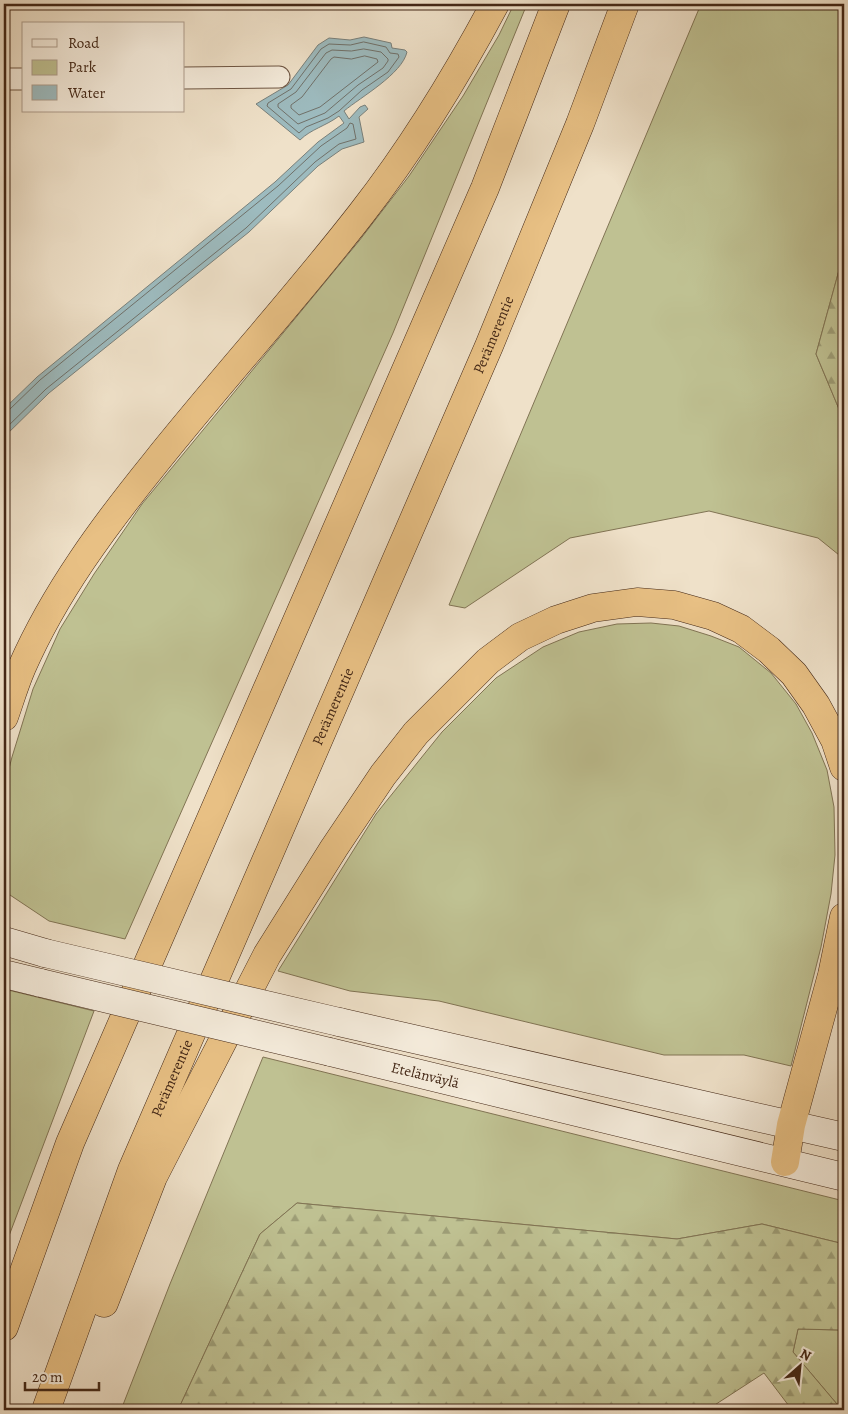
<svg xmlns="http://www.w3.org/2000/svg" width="848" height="1414" font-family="Alegreya,serif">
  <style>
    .green { fill: #bfc192; stroke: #817454 }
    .forest { fill: url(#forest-firs); stroke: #817454 }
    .water { fill: #9dbbbf; stroke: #79807b }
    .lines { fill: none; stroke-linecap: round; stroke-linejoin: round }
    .shore { stroke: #70716a; stroke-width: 1 }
    .street-casing { stroke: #6e5643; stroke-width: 23 }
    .secondary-casing { stroke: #432716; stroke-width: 29 }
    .highway-casing { stroke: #432716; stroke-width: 29 }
    .street { stroke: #f5ecdc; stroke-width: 21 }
    .secondary { stroke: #f5ecdc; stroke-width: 28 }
    .highway { stroke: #e8c084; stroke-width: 28 }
    .secondary-bridge-casing { stroke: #432716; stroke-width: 29; stroke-linecap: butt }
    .secondary-bridge { stroke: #f5ecdc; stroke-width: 28 }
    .labels { text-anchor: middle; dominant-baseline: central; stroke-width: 4; stroke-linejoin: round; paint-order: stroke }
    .street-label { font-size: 15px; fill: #432716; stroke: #f5ecdc }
  </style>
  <defs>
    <pattern id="forest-firs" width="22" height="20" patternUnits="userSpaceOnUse" patternTransform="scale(1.25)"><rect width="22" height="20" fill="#bfc192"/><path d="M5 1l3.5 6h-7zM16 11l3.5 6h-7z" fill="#9d9d76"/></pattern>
  </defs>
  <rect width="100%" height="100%" fill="#efe1c9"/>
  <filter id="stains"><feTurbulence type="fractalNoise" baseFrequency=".004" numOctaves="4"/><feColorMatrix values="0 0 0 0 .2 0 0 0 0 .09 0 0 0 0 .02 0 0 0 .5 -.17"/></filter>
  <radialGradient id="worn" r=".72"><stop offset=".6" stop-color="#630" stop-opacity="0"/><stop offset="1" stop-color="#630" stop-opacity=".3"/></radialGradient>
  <!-- green -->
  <g class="green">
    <polygon points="514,4 527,4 393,333 125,939 49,921 4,891 4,788 12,757 33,689 60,629 94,574 142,504 359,241 409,176 463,96 499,35"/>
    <polygon points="701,4 844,4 844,252 816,354 844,421 844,559 818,538 709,511 570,538 465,608 449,605"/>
    <polygon points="651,623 679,626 711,636 739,647 771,673 796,704 812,733 827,770 834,807 835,855 831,894 821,947 791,1066 744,1055 664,1055 439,1001 350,991 278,971 376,814 442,732 496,678 543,647 579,632 617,624"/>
    <polygon points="4,989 94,1011 4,1249"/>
    <polygon points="263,1057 844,1201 844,1244 762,1224 677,1239 297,1203 260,1234 178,1410 121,1410 170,1284"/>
    <polygon points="844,1327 844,1410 842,1410 793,1352 798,1329 840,1330"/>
  </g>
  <!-- forest -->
  <g class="forest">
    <polygon points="844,252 844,421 816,354"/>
    <polygon points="297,1203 677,1239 762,1224 844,1244 844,1327 840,1330 798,1329 793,1352 842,1410 792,1410 764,1373 707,1410 178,1410 260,1234"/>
  </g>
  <!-- water -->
  <path class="water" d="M364,37L391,43L392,48L405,50L407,52C402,74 361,97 344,111L349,119L360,107L365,105L368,109L359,117L364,142L342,149L318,166L249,232L49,393L4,437V409L37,377L275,182L318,142L344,123L339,116C326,126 311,129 300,140L256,104L288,85L318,45L329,38L350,40Z"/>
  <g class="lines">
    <!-- shore -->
    <g class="shore">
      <polygon points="364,42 386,47 390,53 398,54 399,57 388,72 362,90 339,111 328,118 306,127 299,133 267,106 268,103 291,89 321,49 329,44 350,45"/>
      <polygon points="364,49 381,52 388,59 388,61 383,68 358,85 325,113 298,124 278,107 278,104 296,92 326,53 332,50 351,51"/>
      <polygon points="365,56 377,59 378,62 320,107 299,115 291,108 291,105 302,97 331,59 334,57 351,59"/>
      <polyline points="4,412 9,410 40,380 278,186 321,146 347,128 350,123 353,124 356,139 339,144 315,162 246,228 46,389 4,430"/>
    </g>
    <!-- street casing -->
    <g class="street-casing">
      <g id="street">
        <polyline points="184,78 279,77"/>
        <polyline points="4,79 24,79"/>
      </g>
    </g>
    <!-- secondary casing -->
    <g class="secondary-casing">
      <g id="secondary">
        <polyline points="4,941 45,953"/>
        <polyline points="4,974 41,983"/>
        <polyline points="339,1022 844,1137"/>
        <path id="s1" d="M330,1052L844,1177"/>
      </g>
    </g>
    <!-- highway casing -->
    <g class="highway-casing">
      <g id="highway">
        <path d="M4,717C10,700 15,683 22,667C55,592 104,526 155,463C222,379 295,299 361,214C411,150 457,75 495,4"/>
        <polyline points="785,1162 791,1125 832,975 844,917"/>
        <polyline points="104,1303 153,1177 267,955 334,848 383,775 416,733 488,661 520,637 556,620 593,608 637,602 674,605 713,616 741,629 769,650 794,674 816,705 835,740 844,767"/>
        <polyline points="4,1327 70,1143 485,188 556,4"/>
        <path id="s2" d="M46,1410L132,1170L489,346L580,124L625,4"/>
      </g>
    </g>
    <!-- street -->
    <use href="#street" class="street"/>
    <!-- secondary -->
    <use href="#secondary" class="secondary"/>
    <!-- highway -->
    <use href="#highway" class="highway"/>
    <!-- secondary-bridge casing -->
    <g class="secondary-bridge-casing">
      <g id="secondary-bridge">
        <polyline points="45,953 339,1022"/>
        <polyline points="41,983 330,1052"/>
      </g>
    </g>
    <!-- secondary-bridge -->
    <use href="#secondary-bridge" class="secondary-bridge"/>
  </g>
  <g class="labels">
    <!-- street labels -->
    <g class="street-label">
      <text stroke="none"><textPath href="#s2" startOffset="1165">Perämerentie</textPath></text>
      <text stroke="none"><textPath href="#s2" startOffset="760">Perämerentie</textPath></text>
      <text stroke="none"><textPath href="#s1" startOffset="98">Etelänväylä</textPath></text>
      <text stroke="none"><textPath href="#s2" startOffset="355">Perämerentie</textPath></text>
    </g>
  </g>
  <!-- margin -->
  <rect width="848" height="1414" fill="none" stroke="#efe1c9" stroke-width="20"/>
  <rect x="5" y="5" width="838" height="1404" fill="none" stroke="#432716" stroke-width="2.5"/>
  <rect x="10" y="10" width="828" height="1394" fill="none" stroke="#432716"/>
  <!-- legend -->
  <rect x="22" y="22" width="162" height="90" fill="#f5ecdc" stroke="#ae9d8d"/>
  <rect x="32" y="39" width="25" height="8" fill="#f5ecdc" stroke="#ae9d8d"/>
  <text x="68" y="48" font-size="15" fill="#432716">Road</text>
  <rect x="32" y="60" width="25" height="15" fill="#bfc192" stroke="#ae9d8d"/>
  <text x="68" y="72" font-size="15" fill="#432716">Park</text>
  <rect x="32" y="85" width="25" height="15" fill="#9dbbbf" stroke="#ae9d8d"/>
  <text x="68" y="98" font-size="15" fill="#432716">Water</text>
  <!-- north arrow -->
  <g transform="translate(800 1366) rotate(27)" stroke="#f5ecdc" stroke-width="4" paint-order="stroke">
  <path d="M0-4L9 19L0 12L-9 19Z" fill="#432716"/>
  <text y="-8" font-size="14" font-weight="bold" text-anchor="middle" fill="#432716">N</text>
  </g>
  <!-- scale -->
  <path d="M25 1382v8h74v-8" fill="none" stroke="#432716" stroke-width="2.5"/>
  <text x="32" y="1382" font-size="15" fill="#432716" stroke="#f5ecdc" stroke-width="4" paint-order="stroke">20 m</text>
  <rect width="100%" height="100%" filter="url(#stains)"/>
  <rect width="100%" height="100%" fill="url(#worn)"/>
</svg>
